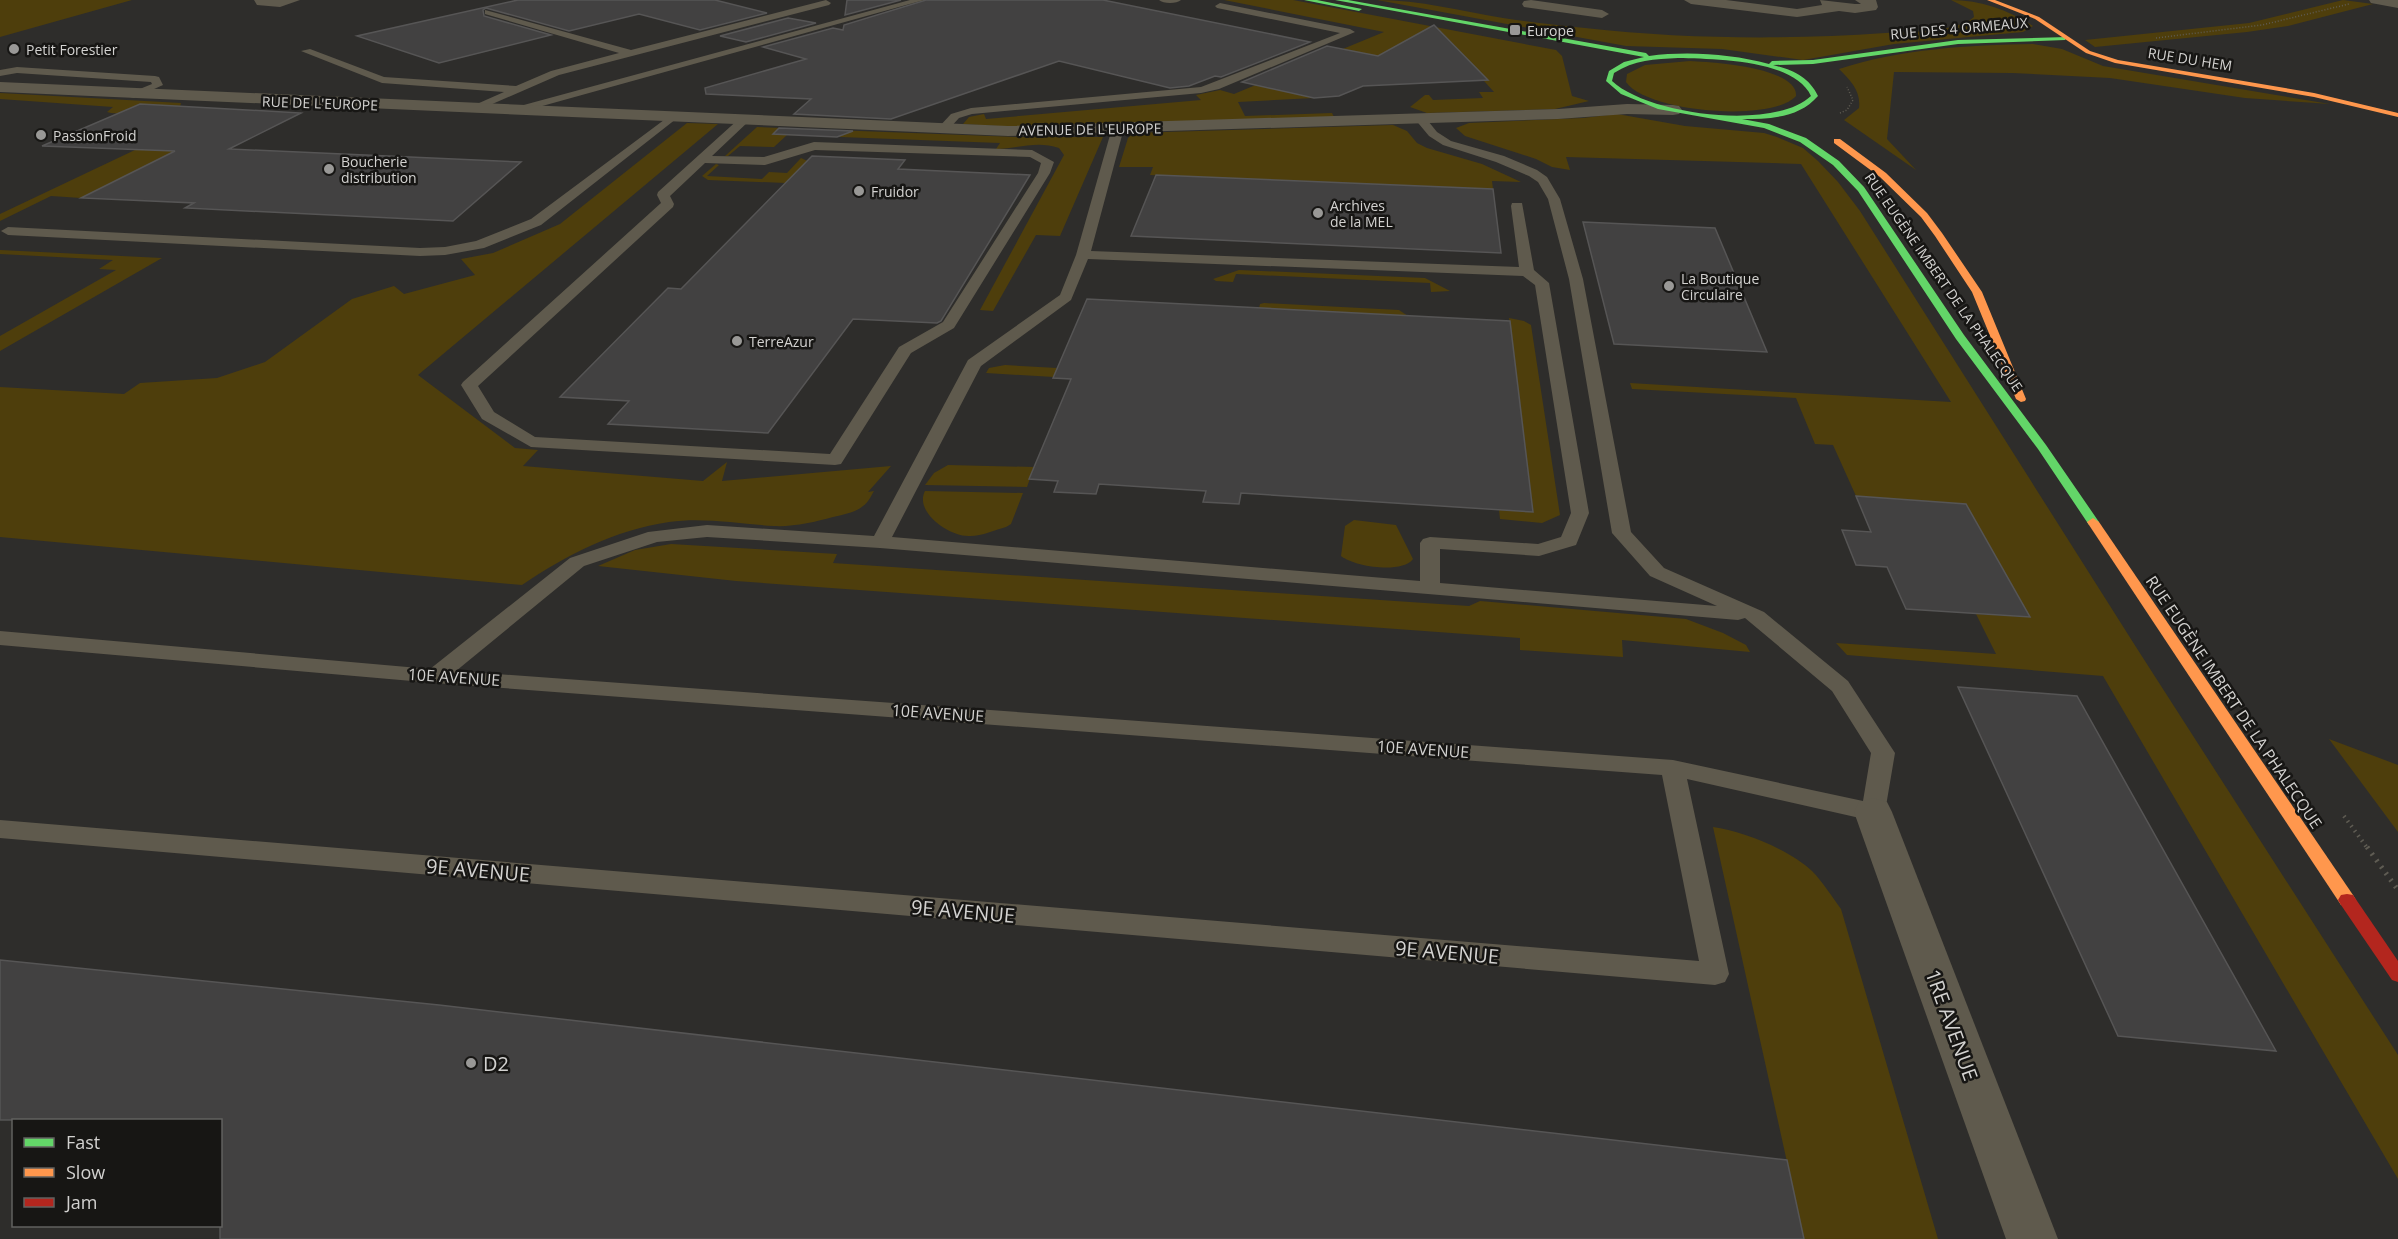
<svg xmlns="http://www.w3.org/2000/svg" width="2398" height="1239" font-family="'Open Sans',sans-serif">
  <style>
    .green { fill: #4e3e0c }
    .building { fill: #424141; stroke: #565555; stroke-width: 1.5 }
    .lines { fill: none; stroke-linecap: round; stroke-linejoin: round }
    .path-far2 { stroke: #5f5c53; stroke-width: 1.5; stroke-dasharray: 1 2; stroke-linecap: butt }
    .path-far1 { stroke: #5f5c53; stroke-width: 4; stroke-dasharray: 1.5 4.5; stroke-linecap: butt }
    .path { stroke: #5f5c53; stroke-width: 5; stroke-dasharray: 2 6; stroke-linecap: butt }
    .lane { fill: #5f5a4d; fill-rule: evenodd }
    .street { fill: #5f5a4d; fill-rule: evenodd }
    .fast { fill: #63d668; fill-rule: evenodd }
    .slow { fill: #ff974d; fill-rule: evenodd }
    .jam { fill: #b3261e; fill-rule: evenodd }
    .poi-dot { fill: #999896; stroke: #171614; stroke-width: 2 }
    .labels { text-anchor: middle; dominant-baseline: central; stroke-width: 5; stroke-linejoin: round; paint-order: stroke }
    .far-street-label { font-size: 14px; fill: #d3d2d0; stroke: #171614 }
    .far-poi-label { font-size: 14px; fill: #d3d2d0; stroke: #171614; text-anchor: start }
    .street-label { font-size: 16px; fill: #d3d2d0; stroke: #171614 }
    .near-street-label { font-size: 20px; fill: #d3d2d0; stroke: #171614 }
    .near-poi-label { font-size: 20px; fill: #d3d2d0; stroke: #171614; text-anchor: start }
  </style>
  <rect width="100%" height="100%" fill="#2e2d2b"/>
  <!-- green -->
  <g class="green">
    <polygon points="0,0 132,0 0,37"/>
    <polygon points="1224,0 1293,0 1556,50 1562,56 1572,96 1589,101 1555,109 1427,113 1410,107 1425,95 1429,95 1433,100 1483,98 1479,92 1494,92 1484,81 1488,80 1464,56 1286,92 1314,98 1238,102 1245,116 1332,113 1334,117 1015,127 963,124 969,117 984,114 986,119 1201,100 1196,95 1220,90 1234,94 1384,32"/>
    <path d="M1377,0C1420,0 1461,11 1503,18C1530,22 1558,25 1585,28C1685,39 1785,40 1885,33C1908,32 1957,32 1974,17L1973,11L1951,0C1980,0 2009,10 2033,26L2023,32L2012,33L1894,44L1803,60L1722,49L1626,46Z"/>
    <polygon points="2343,0 2373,4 2288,26 2247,32 2095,47 2085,40 2249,23"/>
    <path d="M2033,44L2062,49L2103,66L2330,104L2245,98L2110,78L2012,73L1894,72L1887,139L1916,170L1844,120L1859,108C1861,91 1851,81 1839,69C1900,49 1969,45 2033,44Z"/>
    <path d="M1690,61C1710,62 1798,67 1796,96C1772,123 1646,112 1626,82L1627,74L1645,65Z"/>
    <polygon points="0,93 181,103 180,107 145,115 111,113 107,112 113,107 0,99"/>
    <polygon points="1617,114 1685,126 1764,133 1777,137 1803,148 1818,161 1838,182 1860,211 2136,647 2398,1055 2398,1179 2103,676 1847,655 1836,643 1996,654 1976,614 2030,617 1966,504 1856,496 1833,445 1815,444 1796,398 1632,389 1630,383 1951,402 1801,164 1566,157 1570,170 1552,167 1536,159 1465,136 1456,128 1469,123 1583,118"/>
    <path d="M687,123L718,124L418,375L515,448L538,450L523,466L703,481L727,462L722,481L891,466L868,492L874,491C871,496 868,503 863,506C856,512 843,515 833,517C815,522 793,527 774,526C739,524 704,517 669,522C615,530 566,555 522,585L0,537V387L124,394L140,383L217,378L265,362L352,299L394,286L404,294L475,275L461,259L493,253L560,224Z"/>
    <polygon points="1393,125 1407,131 1417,143 1427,148 1482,164 1521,182 1492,181 1493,189 1150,175 1153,167 1119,167 1128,138 1133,133"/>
    <path d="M757,127L1016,137H1103L1060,236L1036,235L993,311L980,310L1064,155L1059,148C1036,140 1018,149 996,149L1000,143L787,135L774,147L740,146L728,156H725Z"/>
    <polygon points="175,131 185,147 81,198 51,196 0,221 0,214"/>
    <polygon points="801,158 816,165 786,183 708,180 702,176 716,164 719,165 707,176 762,179 769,172 787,173"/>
    <polygon points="0,250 162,258 0,351 0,336 116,270 99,269 113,260 0,254"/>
    <polygon points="1239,270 1425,278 1450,291 1431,292 1430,283 1236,274 1233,282 1216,281 1213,279"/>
    <polygon points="1264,303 1399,310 1408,316 1259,308 1260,304"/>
    <polygon points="1509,318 1524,321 1531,325 1560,515 1542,523 1500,519 1499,510 1533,511"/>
    <polygon points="1005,365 1057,368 1054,377 986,373 989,368"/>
    <polygon points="948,465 1034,467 1027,487 925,485 934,473"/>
    <path d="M925,491L1023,493L1011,524L1006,527C995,530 980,537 968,536C949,536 914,512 925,491Z"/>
    <path d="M1354,520L1396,525L1413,559C1402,574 1355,567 1341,556L1345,526Z"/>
    <polygon points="671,544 837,554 833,563 1469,606 1480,601 1686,619 1723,633 1746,645 1750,652 1622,640 1623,657 1520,650 1520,638 736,581 598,566 635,550"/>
    <polygon points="2329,739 2398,765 2398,832"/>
    <path d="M1713,827C1743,831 1790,850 1812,871C1823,882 1832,897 1841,909L1938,1239H1804Z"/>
  </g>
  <!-- building -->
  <g class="building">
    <polygon points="518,0 715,0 767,13 700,30 639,14 569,31 486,8 483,10 484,16 551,35 439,63 357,36"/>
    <polygon points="847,0 901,0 845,15"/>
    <polygon points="926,0 1103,0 1310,42 1221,77 1215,76 1189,86 1170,88 1059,61 891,119 794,114 811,99 706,94 705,88 806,59 763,47 833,28 843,30 844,25"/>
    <polygon points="788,18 816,23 746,42 720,36"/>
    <polygon points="1434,25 1488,80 1363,86 1339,96 1314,98 1242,82 1327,46 1378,56"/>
    <polygon points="140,104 301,113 229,149 521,162 453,221 185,208 194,203 81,198 175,151 42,146"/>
    <polygon points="779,128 853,131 837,137 773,134"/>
    <polygon points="812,156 905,160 898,169 1030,175 941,321 937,323 853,319 768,433 608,424 629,401 560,397 668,288 681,289"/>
    <polygon points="1156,175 1493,189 1501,253 1131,236"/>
    <polygon points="1583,222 1715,228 1767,352 1614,344"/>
    <polygon points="1087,299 1510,321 1533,512 1241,493 1239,504 1203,502 1206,491 1099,484 1096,494 1054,492 1058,481 1029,479 1071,379 1053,378"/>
    <polygon points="1856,496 1966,504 2030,617 1906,609 1887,567 1856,565 1842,530 1871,532"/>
    <polygon points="1958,687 2077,696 2276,1051 2118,1036"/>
    <polygon points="0,960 439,1005 1787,1160 1804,1239 220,1239 220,1120 0,1120"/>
  </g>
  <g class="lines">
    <!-- path-far2 -->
    <g class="path-far2">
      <polyline points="2156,38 2262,25 2349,4"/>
      <polyline points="1840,113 1847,110 1853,100 1847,87"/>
    </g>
    <!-- path-far1 -->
    <polyline class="path-far1" points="2344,816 2368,849"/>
    <!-- path -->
    <polyline class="path" points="2367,847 2398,890"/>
    <!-- lane -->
    <g class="lane">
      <polygon points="254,0 300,0 280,7 257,5"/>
      <polygon points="826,0 831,3 829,5 559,75 474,112 468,109 470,107 504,92 382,83 301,51 310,49 384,77 516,86 551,71 619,53 485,14 485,10 631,50"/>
      <polygon points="910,0 924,0 517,113 509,113 507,111 509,109"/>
      <path d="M1159,0H1181C1177,4 1163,4 1159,0Z"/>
      <polygon points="1220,3 1350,29 1355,32 1219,89 1201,93 972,114 959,118 948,130 940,130 938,128 951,114 971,108 1201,87 1340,33 1217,8 1215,6"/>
      <polygon points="17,67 155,76 159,77 163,85 134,98 130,97 130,93 152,84 151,82 17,73 0,76 0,70"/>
      <polygon points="672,114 676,115 676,119 541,225 484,248 445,255 420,256 8,235 1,231 8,227 420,248 445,247 476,241 531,219"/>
      <path d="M1420,115L1424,116L1437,132L1451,141L1504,156L1537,170L1547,177L1560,199L1583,279L1631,532L1664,568L1764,612L1848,681L1895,753L1885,812L1882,818L1873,821L1687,779L1729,974L1725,982L1715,985L0,838V820L1699,961L1662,775L435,683L0,645V631L430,669L570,558L648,532L707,525L874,536L968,360L1060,295L1076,255L1112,128L1118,125L1124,128L1091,251L1519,267L1511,206L1512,203H1522L1534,270L1549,283L1589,513L1576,545L1539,556L1440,549V583L1717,606L1650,576L1612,533L1569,279L1548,199L1538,182L1529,176L1496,162L1443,145L1429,136L1414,118L1416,116ZM1088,259L1523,276L1535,285L1571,513L1561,537L1538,544L1430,537L1423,539L1420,543V581L892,537L981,366L1071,300ZM707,537L880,548L1738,620L1745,618L1832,691L1871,753L1863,801L1673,760L456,671L584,566L657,542Z"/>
      <path d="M745,116L749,117V121L712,156L764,157L814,142L1032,150L1054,162L1050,173L954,328L911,353L841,464L835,465L531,447L482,419L461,385L463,382L661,203L657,195L658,192L741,117ZM815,150L1030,157L1041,163L1038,173L943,322L899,347L830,454L535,437L494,412L478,386L673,207L674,204L670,196L705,163L765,165Z"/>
    </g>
    <!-- street -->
    <g class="street">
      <polygon points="1531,0 1602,10 1609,14 1602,18 1524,7 1522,4 1524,1"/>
      <polygon points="1684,0 1726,0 1797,9 1822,5 1820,0 1855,4 1861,4 1855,0 1876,0 1878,7 1876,10 1855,13 1839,11 1797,17 1691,4"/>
      <polygon points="2369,0 2398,0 2398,8 2371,3"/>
      <polygon points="0,82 1008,126 1558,109 1627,104 1673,105 1679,106 1682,110 1679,114 1673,115 1627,114 1558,119 1008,136 0,92"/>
      <polygon points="1873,798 1887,802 1892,812 2058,1239 2006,1239 1854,812 1859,802"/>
    </g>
    <!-- fast -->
    <g class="fast">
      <polygon points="1304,0 1317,0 1362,9 1359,11"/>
      <path d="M1335,0H1348L1646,53L1649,56C1688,51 1731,54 1769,64L1772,61L1813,60L1958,40L2067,37L2065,40L1958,44L1813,64L1773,65C1793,70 1809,77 1818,96C1799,118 1770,119 1742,119L1769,124L1806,138L1839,161L1864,187L1964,335L2046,445L2099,522L2097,525H2089L2038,449L1956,339L1858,191L1833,165L1800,142L1764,128L1658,109L1621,94L1606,81L1609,71L1624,62L1644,57ZM1678,58C1714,59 1794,59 1811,96C1774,131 1648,115 1612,81L1614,73C1634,60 1655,59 1678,58Z"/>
    </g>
    <!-- slow -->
    <g class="slow">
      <polygon points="1987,0 1995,0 2039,17 2090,51 2118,60 2314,93 2398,113 2398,117 2314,97 2115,63 2086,53 2035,19"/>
      <polygon points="1834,139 1840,139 1886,173 1927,213 1942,233 1982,292 2026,399 2025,401 2021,402 2016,399 1972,292 1935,236 1921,217 1880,177 1834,143"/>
      <polygon points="2093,518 2099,522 2353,895 2356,900 2353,905 2347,906 2341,905 2087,522"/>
    </g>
    <!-- jam -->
    <polygon class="jam" points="2347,894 2353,895 2398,961 2398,982 2392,980 2341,905 2338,900 2341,895"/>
  </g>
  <!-- markers -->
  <g class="poi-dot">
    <rect x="1509" y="24" width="12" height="12" rx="3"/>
    <circle cx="14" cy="49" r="6"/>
    <circle cx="41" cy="135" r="6"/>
    <circle cx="329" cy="169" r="6"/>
    <circle cx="859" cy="191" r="6"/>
    <circle cx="1318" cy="213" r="6"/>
    <circle cx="1669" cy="286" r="6"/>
    <circle cx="737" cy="341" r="6"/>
    <circle cx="471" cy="1063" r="6"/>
  </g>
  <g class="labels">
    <!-- far-street labels -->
    <g class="far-street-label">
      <text transform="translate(1959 28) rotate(-5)">RUE DES 4 ORMEAUX</text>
      <text transform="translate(2190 59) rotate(9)">RUE DU HEM</text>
      <text transform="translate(320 103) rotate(2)">RUE DE L'EUROPE</text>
      <text transform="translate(1090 129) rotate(-1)">AVENUE DE L'EUROPE</text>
      <text transform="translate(1944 282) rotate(55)">RUE EUGÈNE IMBERT DE LA PHALECQUE</text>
    </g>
    <!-- far-poi labels -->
    <g class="far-poi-label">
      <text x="1527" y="30">Europe</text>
      <text x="26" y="49">Petit Forestier</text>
      <text x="53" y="135">PassionFroid</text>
      <text x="341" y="161">Boucherie<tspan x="341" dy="16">distribution</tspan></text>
      <text x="871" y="191">Fruidor</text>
      <text x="1330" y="205">Archives<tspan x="1330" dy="16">de la MEL</tspan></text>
      <text x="1681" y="278">La Boutique<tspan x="1681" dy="16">Circulaire</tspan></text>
      <text x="749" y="341">TerreAzur</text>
    </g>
    <!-- street labels -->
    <g class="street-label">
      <text transform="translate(454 677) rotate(4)">10E AVENUE</text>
      <text transform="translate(2234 702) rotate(56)">RUE EUGÈNE IMBERT DE LA PHALECQUE</text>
      <text transform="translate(938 713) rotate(4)">10E AVENUE</text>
      <text transform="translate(1423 749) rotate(4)">10E AVENUE</text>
    </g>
    <!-- near-street labels -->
    <g class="near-street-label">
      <text transform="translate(478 870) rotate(5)">9E AVENUE</text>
      <text transform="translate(963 911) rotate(5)">9E AVENUE</text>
      <text transform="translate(1447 952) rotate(5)">9E AVENUE</text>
      <text transform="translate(1952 1025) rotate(70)">1RE AVENUE</text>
    </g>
    <!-- near-poi labels -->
    <g class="near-poi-label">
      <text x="483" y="1063">D2</text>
    </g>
  </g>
  <!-- legend -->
  <rect x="12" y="1119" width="210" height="108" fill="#171614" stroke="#62615f" stroke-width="1.5"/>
  <rect x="24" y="1138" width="30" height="9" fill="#63d668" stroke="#62615f" stroke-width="1.5"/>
  <text x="66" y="1149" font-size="18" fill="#d3d2d0">Fast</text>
  <rect x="24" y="1168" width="30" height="9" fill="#ff974d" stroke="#62615f" stroke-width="1.5"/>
  <text x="66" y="1179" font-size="18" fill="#d3d2d0">Slow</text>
  <rect x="24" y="1198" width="30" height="9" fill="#b3261e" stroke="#62615f" stroke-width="1.5"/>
  <text x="66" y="1209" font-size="18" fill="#d3d2d0">Jam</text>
</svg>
